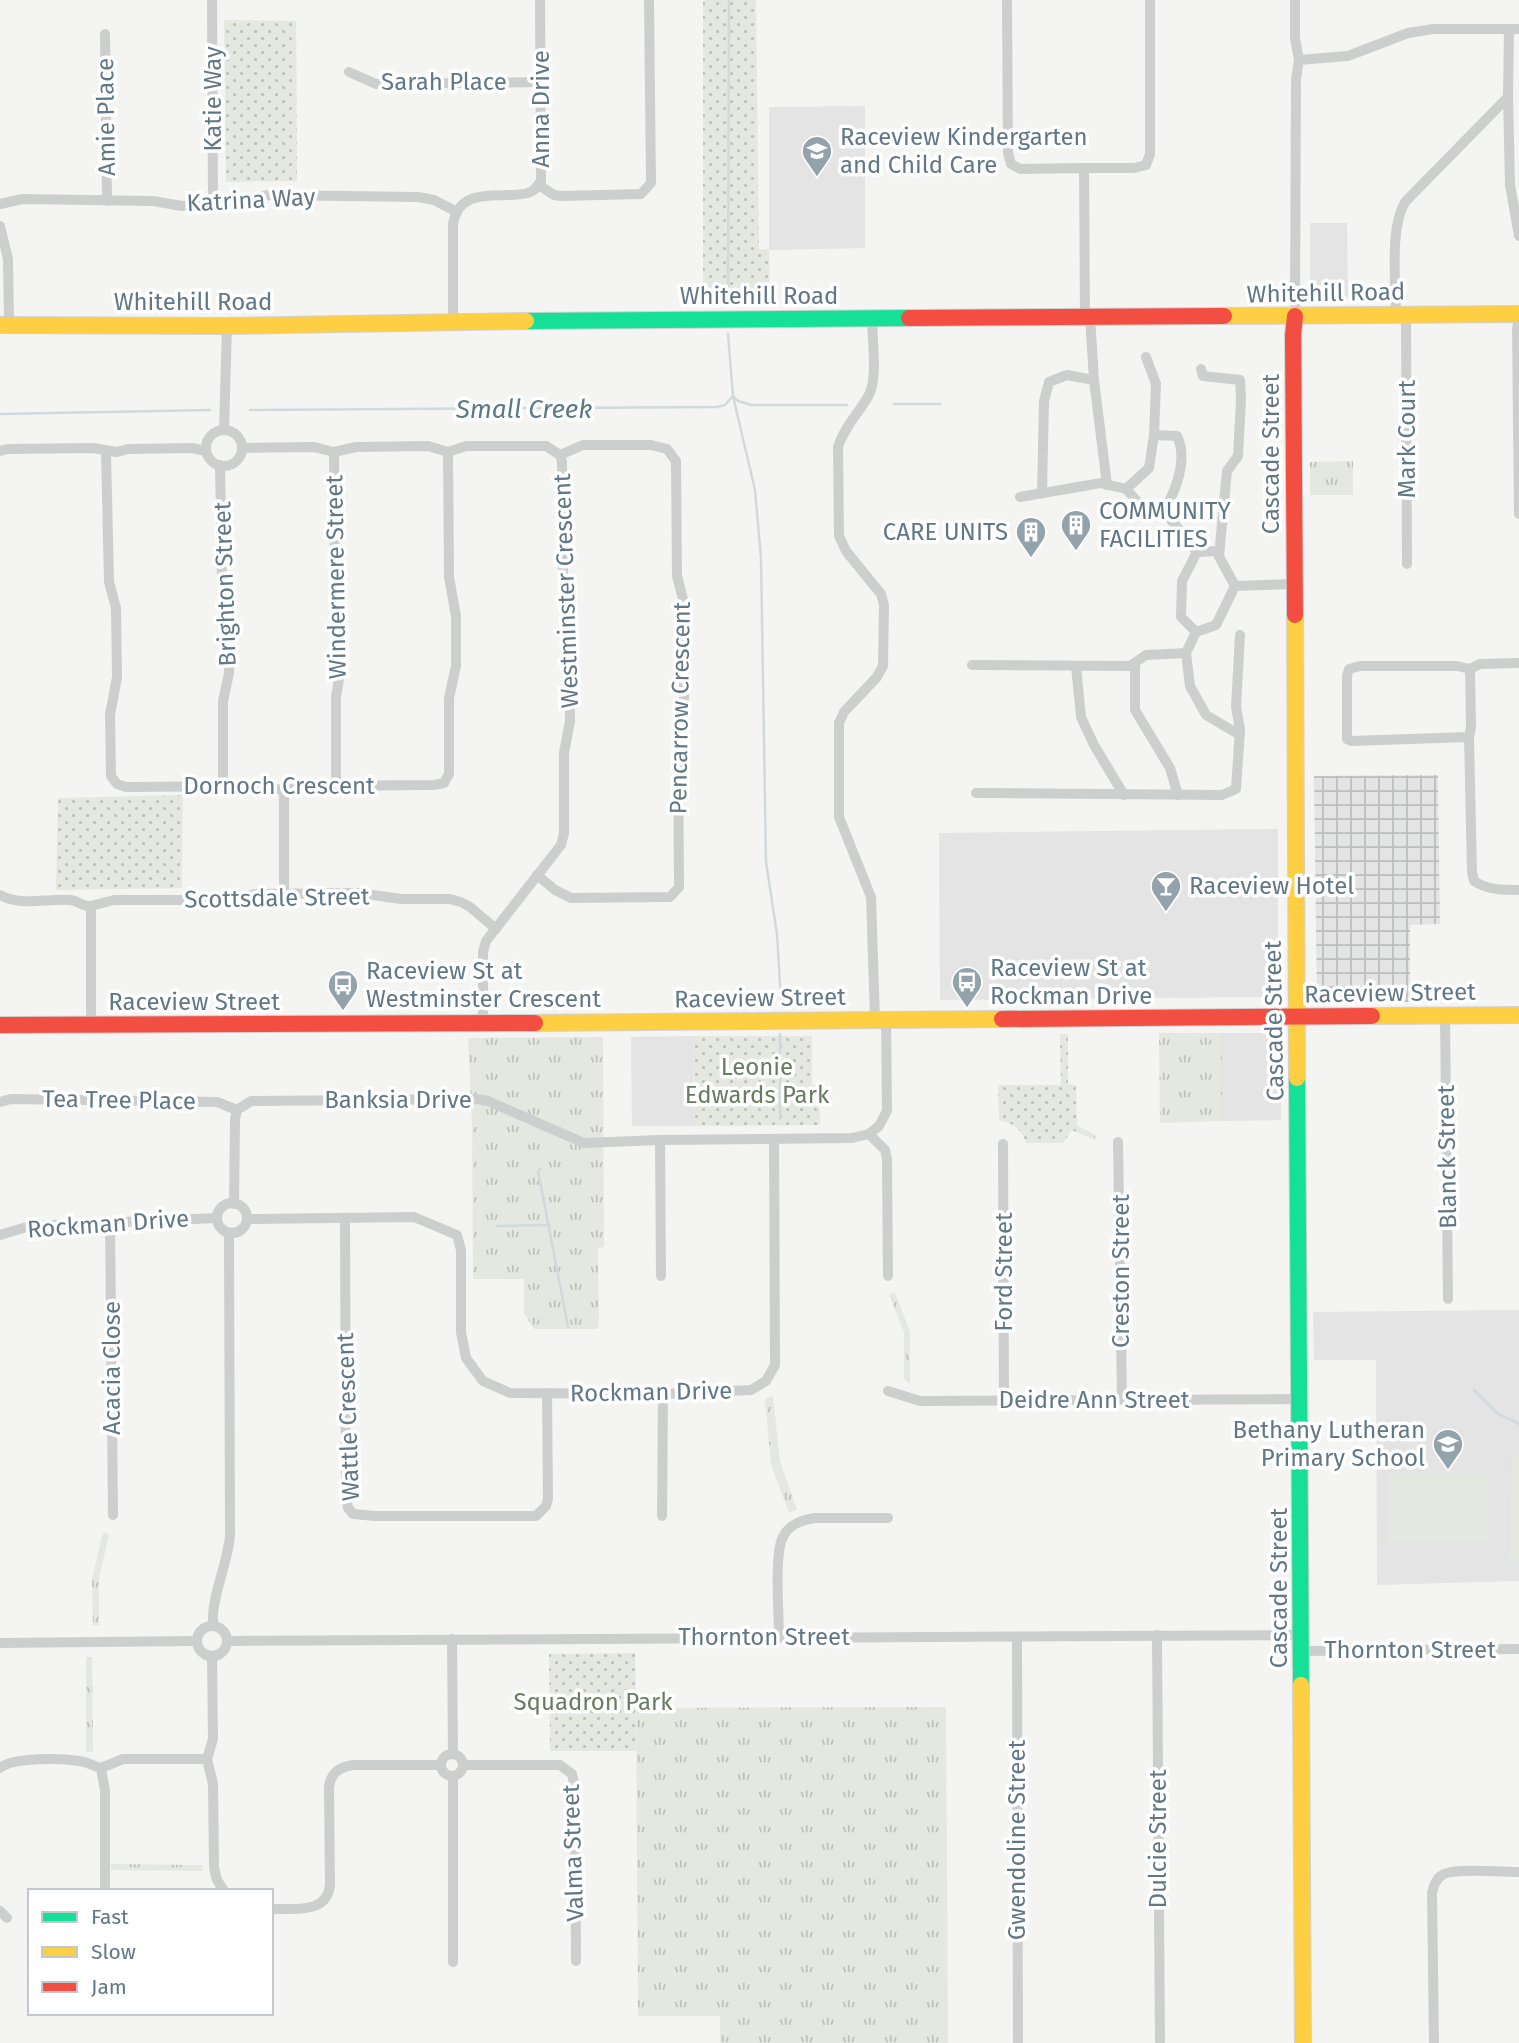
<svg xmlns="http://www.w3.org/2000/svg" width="1519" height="2043" font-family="'Fira Sans',sans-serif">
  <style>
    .built { fill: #e3e4e3 }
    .industrial { fill: url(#industrial-grid) }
    .grass { fill: url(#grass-tufts) }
    .park { fill: url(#park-dots) }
    .pitch { fill: #e4e8e0 }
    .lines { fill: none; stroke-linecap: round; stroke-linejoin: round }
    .stream { stroke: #d0d9dc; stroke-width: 2.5 }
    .fast-casing { stroke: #d0d2d3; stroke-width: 18 }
    .slow-casing { stroke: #d0d2d3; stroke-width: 18 }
    .jam-casing { stroke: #d0d2d3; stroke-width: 18 }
    .street { stroke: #cdcfcf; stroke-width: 10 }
    .fast { stroke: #16e098; stroke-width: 16 }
    .slow { stroke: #ffcf43; stroke-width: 16 }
    .jam { stroke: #f24e42; stroke-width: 16 }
    .labels { text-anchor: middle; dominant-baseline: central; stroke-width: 7; stroke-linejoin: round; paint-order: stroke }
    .street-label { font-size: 24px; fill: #617785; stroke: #fff }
    .poi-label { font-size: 24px; fill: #617785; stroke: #fff; text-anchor: start }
    .park-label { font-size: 24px; fill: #677c60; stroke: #fff }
    .water-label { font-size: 26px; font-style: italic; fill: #5c7a83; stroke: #fff }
  </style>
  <defs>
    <pattern id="industrial-grid" width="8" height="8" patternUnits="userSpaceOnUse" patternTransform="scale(1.75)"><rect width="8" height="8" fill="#e3e4e3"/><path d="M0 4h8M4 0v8" fill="none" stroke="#bbbebe"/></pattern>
    <pattern id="grass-tufts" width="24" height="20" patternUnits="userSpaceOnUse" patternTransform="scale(1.75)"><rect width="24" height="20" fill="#e4e8e0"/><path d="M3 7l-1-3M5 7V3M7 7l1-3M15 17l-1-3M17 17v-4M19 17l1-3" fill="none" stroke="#bcc1bb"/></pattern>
    <pattern id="park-dots" width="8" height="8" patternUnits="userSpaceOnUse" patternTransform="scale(1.75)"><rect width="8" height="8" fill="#e4e8e0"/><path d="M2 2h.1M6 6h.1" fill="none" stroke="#bcc1bb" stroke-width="1.8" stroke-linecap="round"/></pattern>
  </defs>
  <rect width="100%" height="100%" fill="#f4f4f2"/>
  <!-- built -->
  <g class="built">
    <polygon points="865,106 865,248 769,250 769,107"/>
    <polygon points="1310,223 1347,223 1348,298 1318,299 1310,292"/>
    <polygon points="1278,829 1278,990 1272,997 940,1000 939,833"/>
    <polygon points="1222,1033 1274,1033 1278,1036 1281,1040 1281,1120 1222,1121"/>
    <polygon points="693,1036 694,1126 632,1126 631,1037"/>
    <polygon points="1519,1310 1519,1581 1377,1585 1376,1360 1314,1360 1313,1312"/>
  </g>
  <!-- industrial -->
  <polygon class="industrial" points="1438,775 1440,924 1410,925 1410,1002 1317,1001 1314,776"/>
  <!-- grass -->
  <g class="grass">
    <polygon points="1353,461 1353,495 1310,495 1310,462"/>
    <polygon points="1159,1033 1222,1033 1222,1121 1160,1123"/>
    <polygon points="603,1037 604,1247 598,1248 599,1325 597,1329 534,1329 524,1313 524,1279 473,1279 472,1122 468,1038"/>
    <polygon points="895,1293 910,1332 910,1384 904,1379 904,1333 889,1294"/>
    <polygon points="773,1396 780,1462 797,1509 789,1513 771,1464 765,1399"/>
    <polygon points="103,1532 109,1534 99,1579 99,1625 93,1625 92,1579"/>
    <polygon points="86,1657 92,1657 93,1752 86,1752"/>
    <polygon points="946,1707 948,2043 720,2043 720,2016 638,2016 636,1708"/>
    <polygon points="111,1864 203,1865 202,1871 111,1870"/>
  </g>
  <!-- park -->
  <g class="park">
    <polygon points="703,0 756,0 759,249 769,250 770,303 703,305"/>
    <polygon points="224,20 296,21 297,181 226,182"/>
    <polygon points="183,795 182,888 56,890 58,798"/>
    <path d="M1060,1034H1068V1084L1076,1085L1077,1126L1096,1135L1094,1140L1072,1130L1063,1143H1026C1022,1130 1014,1122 999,1121L998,1085H1061Z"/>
    <polygon points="693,1036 812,1036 812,1085 819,1085 820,1125 694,1126"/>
    <polygon points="635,1653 636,1751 550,1751 549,1654"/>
  </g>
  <!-- pitch -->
  <g class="pitch">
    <polygon points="1511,1454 1519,1454 1519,1561 1510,1561"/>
    <rect x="1388" y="1474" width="100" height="69"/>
  </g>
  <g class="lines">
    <!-- stream -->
    <g class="stream">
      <polyline points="728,300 729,0"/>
      <polyline points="733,396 755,490 761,558 766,862 777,934 781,1002"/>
      <polyline points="733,396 738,401 751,405 847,405"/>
      <polyline points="894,404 940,404"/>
      <polyline points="250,410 717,407 725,405 733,396 728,334"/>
      <polyline points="0,414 210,410"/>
      <polyline points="780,1119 780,1034"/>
      <polyline points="541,1169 538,1171 568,1327"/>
      <polyline points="497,1226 549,1225"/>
      <polyline points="1474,1390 1497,1413 1519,1424"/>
    </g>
    <!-- fast casing -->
    <g class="fast-casing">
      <g id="fast">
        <polyline points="526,321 909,318"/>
        <polyline points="1297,1078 1301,1685"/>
      </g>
    </g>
    <!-- slow casing -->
    <g class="slow-casing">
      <g id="slow">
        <polyline points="1224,316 1519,314"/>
        <polyline points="0,325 227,326 526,321"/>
        <polyline points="1295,615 1297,1078"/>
        <polyline points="1372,1016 1519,1015"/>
        <polyline points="535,1023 1002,1019"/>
        <polyline points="1301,1685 1303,2043"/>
      </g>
    </g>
    <!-- jam casing -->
    <g class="jam-casing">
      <g id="jam">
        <polyline points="909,318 1224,316"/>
        <polyline points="1295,615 1293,335 1295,316"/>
        <polyline points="1002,1019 1372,1016"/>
        <polyline points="0,1025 535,1023"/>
      </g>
    </g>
    <!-- street -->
    <g class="street">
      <polyline points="212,0 213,198"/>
      <polyline points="1007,0 1008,153 1011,164 1020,169 1084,168 1085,317"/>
      <polyline points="1509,29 1508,97 1510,185 1519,236"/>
      <polyline points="105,34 107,201"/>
      <polyline points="1299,60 1348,56 1408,33 1433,29 1519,29"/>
      <polyline points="349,72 376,84 541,82"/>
      <polyline points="1084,168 1134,168 1146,165 1150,154 1150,0"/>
      <polyline points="539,185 554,195 561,196 641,194 651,183 649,0"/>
      <path d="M0,204L22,199L153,201L182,206L206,203L213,198C233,206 247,201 267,195L418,197L434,200L457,212"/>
      <polyline points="0,226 8,259 9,325"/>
      <polyline points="1519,313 1517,331 1519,514"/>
      <path d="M1396,315C1396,284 1389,226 1406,201L1508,97"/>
      <polyline points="1406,315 1407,564"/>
      <polyline points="1295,316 1296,79 1299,60 1295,38 1295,0"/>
      <polyline points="1090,317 1094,380 1107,485"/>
      <path d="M872,318C872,339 878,377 869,395C859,413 844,427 838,447L839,536L846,551L881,594L884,605L883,666L877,677L844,712L839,723V817L871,897L875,1019"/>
      <path d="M453,321V224C460,184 501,200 528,193L534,190L541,181L540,0"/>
      <polyline points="1201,369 1203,376 1240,380 1241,399 1238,456 1227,471 1219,556"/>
      <polyline points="224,430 227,326"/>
      <circle cx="224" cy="448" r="18"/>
      <path d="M1154,435L1177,436C1189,461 1175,492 1162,515"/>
      <polyline points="242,448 314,447 334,452 356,447 428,446 448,452 466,446 546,446 560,455 562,462 563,574 570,612 570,721 564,753 564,833 561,845 486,941 483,952 483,1024"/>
      <polyline points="0,451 8,449 93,448 117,452 128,449 192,448 206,451"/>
      <polyline points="106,452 109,582 116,608 117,677 110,715 111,776 117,784 126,787 266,786 284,791 301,786 434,785 444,783 449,774 449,698 456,666 456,616 449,577 448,452"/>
      <polyline points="334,452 335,574 341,615 341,667 336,697 336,786"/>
      <polyline points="220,465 222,581 229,611 229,673 223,701 223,787"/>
      <polyline points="1126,489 1149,468 1154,435 1156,384 1146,357"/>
      <polyline points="1042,493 1044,401 1049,382 1067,375 1094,380"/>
      <polyline points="1020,497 1101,483 1126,489 1147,512 1168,516 1197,552"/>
      <polyline points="1235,586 1216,551 1197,552 1182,581 1181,617 1196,632 1216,625 1235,586 1295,584"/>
      <polyline points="1186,653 1190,686 1206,715 1240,735"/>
      <polyline points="1135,663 1135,710 1170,768 1178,795"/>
      <path d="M1519,663L1480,664L1470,669L1471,727L1469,737L1472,872L1474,881C1487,890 1504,890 1519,890"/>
      <polyline points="972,665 1130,666 1146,655 1186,653 1196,632"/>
      <polyline points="1076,666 1081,717 1094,745 1124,795"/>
      <polyline points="1469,737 1351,741 1347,739 1347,676 1349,669 1360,666 1457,666 1470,669"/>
      <polyline points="284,791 284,893"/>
      <polyline points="976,793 1222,795 1236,789 1240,729 1236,707 1240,635"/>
      <polyline points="537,875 555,890 571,898 670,897 679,887 679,879 678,749 684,721 684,603 677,576 676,461 667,449 651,445 583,445 560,455"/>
      <path d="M0,895C22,907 47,898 71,900C78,901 83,907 91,906V1025"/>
      <polyline points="91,906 114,900 228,900 256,894 359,893 401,899 450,899 461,902 470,907 496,929"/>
      <polyline points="1445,1015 1448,1299"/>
      <polyline points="0,1102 11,1099 217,1102 237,1110"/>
      <polyline points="869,1134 885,1150 887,1159 888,1276"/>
      <polyline points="660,1140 661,1276"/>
      <polyline points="1118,1142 1122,1399"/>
      <polyline points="1003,1144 1004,1400"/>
      <circle cx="232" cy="1218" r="15"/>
      <polyline points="234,1204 235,1119 237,1110 251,1101 477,1099 488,1101 584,1143 660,1140 852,1138 869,1134 879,1126 887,1111 886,1019"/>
      <polyline points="345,1218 346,1496 348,1508 353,1514 375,1516 536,1516 546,1506 548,1499 547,1393"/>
      <polyline points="247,1219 414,1217 457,1235 461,1250 461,1332 466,1358 483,1381 510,1393 663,1394 751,1390 766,1381 775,1365 774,1140"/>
      <polyline points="110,1222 113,1515"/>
      <polyline points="0,1235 30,1226 217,1218"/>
      <polyline points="888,1391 920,1401 1301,1399"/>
      <polyline points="662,1516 663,1394"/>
      <path d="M214,1626C208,1606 229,1560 230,1535L229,1233"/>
      <circle cx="212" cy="1641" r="15"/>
      <polyline points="1157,1635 1160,2043"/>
      <path d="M779,1637C779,1615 774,1553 783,1537C789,1524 802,1520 815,1518H888"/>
      <polyline points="1017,1637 1018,2043"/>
      <polyline points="452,1639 453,1754"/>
      <polyline points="227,1641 1302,1635"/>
      <polyline points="0,1643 197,1641"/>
      <polyline points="1302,1651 1519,1649"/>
      <polyline points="212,1656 213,1739 207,1759 213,1784 214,1868 217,1880 224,1891"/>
      <circle cx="452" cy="1765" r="11"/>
      <polyline points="463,1765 560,1765 572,1774 575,1788 576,1961"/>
      <path d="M0,1768C13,1757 61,1758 79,1761C87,1762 93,1766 101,1768"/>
      <polyline points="101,1768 105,1791 105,1891"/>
      <polyline points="101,1768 123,1759 207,1759"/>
      <polyline points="453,1776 453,1962"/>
      <path d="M271,1909C293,1908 327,1915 330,1885L329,1787C331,1772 340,1767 353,1765H441"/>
      <polyline points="0,1911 7,1918"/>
      <path d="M1434,2043L1432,1893C1434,1885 1436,1878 1444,1874C1457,1868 1503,1872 1519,1872"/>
    </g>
    <!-- fast -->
    <use href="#fast" class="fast"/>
    <!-- slow -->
    <use href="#slow" class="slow"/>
    <!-- jam -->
    <use href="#jam" class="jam"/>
  </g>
  <!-- icons -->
  <defs>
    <g id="school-pin" transform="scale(1.575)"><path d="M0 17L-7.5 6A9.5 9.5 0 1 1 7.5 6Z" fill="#94a3ab" stroke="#fff"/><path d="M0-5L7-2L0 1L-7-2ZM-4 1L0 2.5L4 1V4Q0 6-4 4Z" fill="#fff"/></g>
    <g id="building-pin" transform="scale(1.575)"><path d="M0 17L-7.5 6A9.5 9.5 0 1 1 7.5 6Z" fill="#94a3ab" stroke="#fff"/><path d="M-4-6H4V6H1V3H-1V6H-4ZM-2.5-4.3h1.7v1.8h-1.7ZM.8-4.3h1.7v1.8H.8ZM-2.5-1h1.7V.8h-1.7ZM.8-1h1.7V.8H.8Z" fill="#fff"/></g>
    <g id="bar-pin" transform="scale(1.575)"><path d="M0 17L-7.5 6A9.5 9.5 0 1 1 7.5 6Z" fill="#94a3ab" stroke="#fff"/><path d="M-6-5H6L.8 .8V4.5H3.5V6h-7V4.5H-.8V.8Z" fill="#fff"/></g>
    <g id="bus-pin" transform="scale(1.575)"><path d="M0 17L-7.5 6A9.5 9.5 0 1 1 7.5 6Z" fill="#94a3ab" stroke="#fff"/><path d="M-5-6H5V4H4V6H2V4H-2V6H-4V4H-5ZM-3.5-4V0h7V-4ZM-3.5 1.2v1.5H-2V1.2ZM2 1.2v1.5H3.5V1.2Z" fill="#fff"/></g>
  </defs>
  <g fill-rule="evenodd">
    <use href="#school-pin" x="817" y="151"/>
    <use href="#building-pin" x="1076" y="525"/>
    <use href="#building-pin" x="1031" y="532"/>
    <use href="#bar-pin" x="1166" y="886"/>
    <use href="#bus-pin" x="967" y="982"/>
    <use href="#bus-pin" x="343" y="985"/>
    <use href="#school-pin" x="1448" y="1444"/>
  </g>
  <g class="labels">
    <!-- street labels -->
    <g class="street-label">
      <text x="444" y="82">Sarah Place</text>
      <text transform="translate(213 99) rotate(-90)">Katie Way</text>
      <text transform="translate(541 109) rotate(-90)">Anna Drive</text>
      <text transform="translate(106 117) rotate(-91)">Amie Place</text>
      <text transform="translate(251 200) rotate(-3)">Katrina Way</text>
      <text transform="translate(1326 293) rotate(-1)">Whitehill Road</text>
      <text x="759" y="296">Whitehill Road</text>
      <text x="193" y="302">Whitehill Road</text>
      <text transform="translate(1407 439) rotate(-90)">Mark Court</text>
      <text transform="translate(1271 454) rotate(-90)">Cascade Street</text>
      <text transform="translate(336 577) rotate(-91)">Windermere Street</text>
      <text transform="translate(225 584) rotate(-92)">Brighton Street</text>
      <text transform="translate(566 591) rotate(-92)">Westminster Crescent</text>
      <text transform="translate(680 708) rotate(-89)">Pencarrow Crescent</text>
      <text x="279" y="786">Dornoch Crescent</text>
      <text transform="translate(277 898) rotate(-1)">Scottsdale Street</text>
      <text transform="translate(1390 993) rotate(-1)">Raceview Street</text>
      <text transform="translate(760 998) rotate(-1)">Raceview Street</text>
      <text x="194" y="1002">Raceview Street</text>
      <text transform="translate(1274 1021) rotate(-91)">Cascade Street</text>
      <text transform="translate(119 1100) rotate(1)">Tea Tree Place</text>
      <text x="398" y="1100">Banksia Drive</text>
      <text transform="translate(1447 1157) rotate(-91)">Blanck Street</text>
      <text transform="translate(108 1224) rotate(-4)">Rockman Drive</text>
      <text transform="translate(1121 1271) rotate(-90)">Creston Street</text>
      <text transform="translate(1004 1272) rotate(-90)">Ford Street</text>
      <text transform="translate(112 1368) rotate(-90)">Acacia Close</text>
      <text transform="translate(651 1392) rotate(-1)">Rockman Drive</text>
      <text x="1094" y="1400">Deidre Ann Street</text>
      <text transform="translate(348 1417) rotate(-92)">Wattle Crescent</text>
      <text transform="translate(1279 1588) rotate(-90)">Cascade Street</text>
      <text x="764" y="1637">Thornton Street</text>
      <text x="1410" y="1650">Thornton Street</text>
      <text transform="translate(1158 1839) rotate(-90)">Dulcie Street</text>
      <text transform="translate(1017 1840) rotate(-90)">Gwendoline Street</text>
      <text transform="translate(573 1853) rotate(-92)">Valma Street</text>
    </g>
    <!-- poi labels -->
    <g class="poi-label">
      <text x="840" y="137">Raceview Kindergarten<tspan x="840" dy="28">and Child Care</tspan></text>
      <text x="1099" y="511">COMMUNITY<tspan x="1099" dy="28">FACILITIES</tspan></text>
      <text x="1008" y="532" text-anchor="end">CARE UNITS</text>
      <text x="1189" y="886">Raceview Hotel</text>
      <text x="990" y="968">Raceview St at<tspan x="990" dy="28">Rockman Drive</tspan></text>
      <text x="366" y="971">Raceview St at<tspan x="366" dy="28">Westminster Crescent</tspan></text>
      <text x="1425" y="1430" text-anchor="end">Bethany Lutheran<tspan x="1425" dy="28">Primary School</tspan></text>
    </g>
    <!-- park labels -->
    <g class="park-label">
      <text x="757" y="1067">Leonie<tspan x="757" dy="28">Edwards Park</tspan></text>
      <text x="593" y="1702">Squadron Park</text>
    </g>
    <!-- water labels -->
    <g class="water-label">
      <text x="524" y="409">Small Creek</text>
    </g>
  </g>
  <!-- legend -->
  <rect x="28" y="1889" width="245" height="126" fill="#ffffff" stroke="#c0c9ce" stroke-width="2"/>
  <rect x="42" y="1912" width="35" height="10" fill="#16e098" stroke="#c0c9ce" stroke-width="2"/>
  <text x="91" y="1924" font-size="21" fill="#617785">Fast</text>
  <rect x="42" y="1947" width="35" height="10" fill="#ffcf43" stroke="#c0c9ce" stroke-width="2"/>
  <text x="91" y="1959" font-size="21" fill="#617785">Slow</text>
  <rect x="42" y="1982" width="35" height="10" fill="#f24e42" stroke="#c0c9ce" stroke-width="2"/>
  <text x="91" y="1994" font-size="21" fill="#617785">Jam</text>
</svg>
